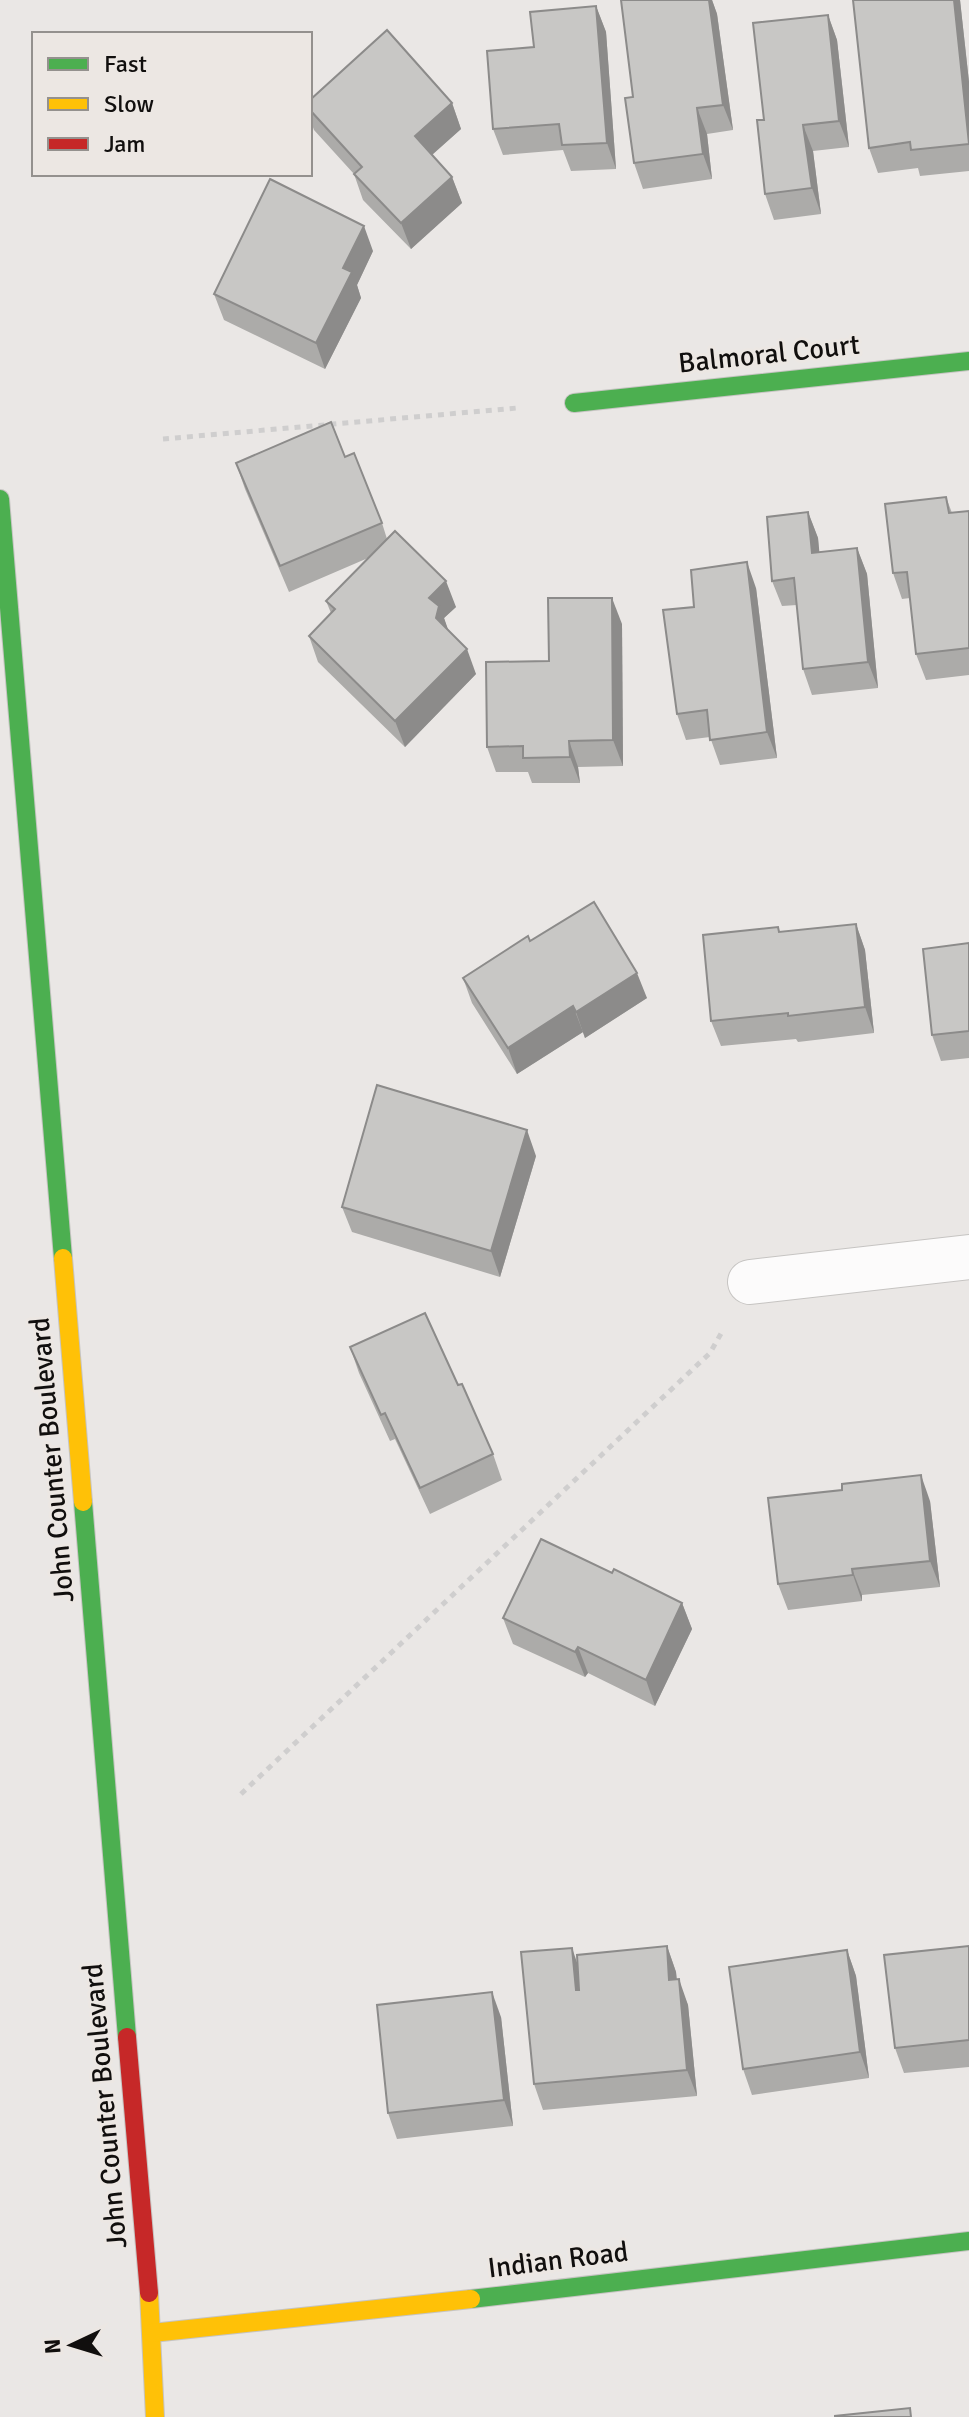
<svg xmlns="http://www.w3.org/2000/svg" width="969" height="2417" font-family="Signika,sans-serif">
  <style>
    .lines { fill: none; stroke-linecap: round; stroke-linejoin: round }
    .street-casing { stroke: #c6c4c2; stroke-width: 46 }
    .fast-casing { stroke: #c6c4c2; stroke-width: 20 }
    .slow-casing { stroke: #c6c4c2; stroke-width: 20 }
    .jam-casing { stroke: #c6c4c2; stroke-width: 20 }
    .path { stroke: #cfcece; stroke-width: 5; stroke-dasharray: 6 6; stroke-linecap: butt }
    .street { stroke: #fcfbfb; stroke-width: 44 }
    .fast { stroke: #4caf50; stroke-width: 18 }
    .slow { stroke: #ffc107; stroke-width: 18 }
    .jam { stroke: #c62828; stroke-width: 18 }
    .wall { fill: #acaba9 }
    .shaded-wall { fill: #8c8b8a }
    .building { fill: #c8c7c5; stroke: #8c8b8a; stroke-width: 2 }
    .labels { text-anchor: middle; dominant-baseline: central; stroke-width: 6; stroke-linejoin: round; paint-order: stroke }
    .street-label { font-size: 28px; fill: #110f0e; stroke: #ece7e3 }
  </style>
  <rect width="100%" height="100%" fill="#eae7e5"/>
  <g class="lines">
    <!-- street casing -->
    <g class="street-casing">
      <polyline id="street" points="750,1282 969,1257"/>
    </g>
    <!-- fast casing -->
    <g class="fast-casing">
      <g id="fast">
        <polyline points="574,403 969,361"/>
        <polyline points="0,499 63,1258"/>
        <polyline points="83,1502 127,2037"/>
        <polyline points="471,2299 969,2241"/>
      </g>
    </g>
    <!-- slow casing -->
    <g class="slow-casing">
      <g id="slow">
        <polyline points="63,1258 83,1502"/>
        <polyline points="149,2293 155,2417"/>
        <polyline points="152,2333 471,2299"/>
      </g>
    </g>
    <!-- jam casing -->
    <g class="jam-casing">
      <polyline id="jam" points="127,2037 149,2293"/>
    </g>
    <!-- path -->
    <g class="path">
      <polyline points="163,439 517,408"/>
      <polyline points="241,1794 710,1353 723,1330"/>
    </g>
    <!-- street -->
    <use href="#street" class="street"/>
    <!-- fast -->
    <use href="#fast" class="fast"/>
    <!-- slow -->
    <use href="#slow" class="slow"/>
    <!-- jam -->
    <use href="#jam" class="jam"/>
  </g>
  <!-- wall -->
  <g class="wall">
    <polygon points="621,0 712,0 717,14 733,130 707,134 712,179 643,189 634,163 633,97"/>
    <polygon points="853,0 960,0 969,82 969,171 920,176 918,168 878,173 869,148"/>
    <polygon points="596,6 606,32 616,169 571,171 563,150 503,155 493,129 534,47"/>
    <polygon points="828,15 837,40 849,147 813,151 821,214 774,220 765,194 764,120"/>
    <polygon points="310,100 452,103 461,129 432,155 452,177 462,203 411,249 363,200 354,174 314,130 310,119"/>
    <polygon points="373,251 357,285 361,298 325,369 224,320 214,294"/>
    <polygon points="345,457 382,523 387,539 456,607 444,618 448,631 476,674 405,747 318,662 309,636 331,613 326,601 368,558 289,592 245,489 236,463"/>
    <polygon points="946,497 952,513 969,511 969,675 926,680 916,654 910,598 902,599 893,573"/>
    <polygon points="808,512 818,538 819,552 857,548 867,574 878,688 812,695 803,669 797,605 782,606 772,581"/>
    <polygon points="756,588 777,758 720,765 710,737 686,740 677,714 694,607"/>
    <polygon points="622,624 623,766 578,767 580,783 532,783 528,772 496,772 487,747 549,661"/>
    <polygon points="856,924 865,950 874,1033 798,1042 796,1039 721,1046 711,1021 779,932"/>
    <polygon points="530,941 647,998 585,1038 583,1032 517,1074 472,1003 463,978"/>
    <polygon points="969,943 969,1058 941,1061 932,1035"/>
    <polygon points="536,1156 500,1277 352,1232 342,1207"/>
    <polygon points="350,1347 493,1454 502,1480 430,1514 395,1439 390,1441 359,1373"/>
    <polygon points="930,1501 940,1587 862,1595 862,1601 788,1610 778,1584"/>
    <polygon points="612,1573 682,1603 692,1629 655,1706 588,1673 585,1677 513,1644 503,1618"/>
    <polygon points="667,1946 676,1972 677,1979 688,2005 697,2096 543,2110 534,2084 577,1963"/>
    <polygon points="969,1946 969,2067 904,2073 895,2048"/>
    <polygon points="847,1950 856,1976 869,2078 752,2095 743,2069"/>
    <polygon points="501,2017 513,2126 397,2139 388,2113"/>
  </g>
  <!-- shaded-wall -->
  <g class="shaded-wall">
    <polygon points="709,0 712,0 717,14 733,130 723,105"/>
    <polygon points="954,0 960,0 969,82 969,143"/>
    <polygon points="596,6 606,32 616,169 607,143"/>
    <polygon points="828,15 837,40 849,147 839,121"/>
    <polygon points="452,103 461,129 425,161 415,136"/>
    <polygon points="697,108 707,134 712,179 703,154"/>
    <polygon points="803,125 813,151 821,214 812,188"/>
    <polygon points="452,177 462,203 411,249 401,223"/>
    <polygon points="364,226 373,251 357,285 361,298 325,369 316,343 343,268"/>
    <polygon points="808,512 818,538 822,579 812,553"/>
    <polygon points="857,548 867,574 878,688 868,662"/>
    <polygon points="747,562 756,588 777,758 767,732"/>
    <polygon points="446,581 456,607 444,618 449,632 445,644 429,598"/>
    <polygon points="612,598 622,624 623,766 613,740"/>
    <polygon points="467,649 476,674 405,747 395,721"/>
    <polygon points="569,741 578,767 580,783 570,757"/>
    <polygon points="856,924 865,950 874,1033 865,1007"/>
    <polygon points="637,973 647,998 585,1038 576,1012"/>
    <polygon points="573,1006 583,1032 517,1074 508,1048"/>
    <polygon points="527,1130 536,1156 500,1277 491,1251"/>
    <polygon points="921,1475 930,1501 940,1587 930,1561"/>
    <polygon points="852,1569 862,1595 862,1601 853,1575"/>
    <polygon points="682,1603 692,1629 655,1706 646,1680"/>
    <polygon points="578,1647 588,1673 585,1677 575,1652"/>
    <polygon points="667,1946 676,1972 678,2006 669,1980"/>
    <polygon points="572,1948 581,1974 585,2016 576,1990"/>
    <polygon points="847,1950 856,1976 869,2078 860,2052"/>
    <polygon points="679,1979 688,2005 697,2096 687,2070"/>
    <polygon points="492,1992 501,2017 513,2126 504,2100"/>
  </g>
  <!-- building -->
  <g class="building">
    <polygon points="621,0 709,0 723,105 697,108 703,154 634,163 625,98 633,97"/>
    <polygon points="853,0 954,0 969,144 911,150 910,142 869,148"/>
    <polygon points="596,6 607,143 562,145 559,124 493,129 487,51 534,47 530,12"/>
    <polygon points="828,15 839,121 803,125 812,188 765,194 757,120 764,120 753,23"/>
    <polygon points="387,30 452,103 415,136 452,177 401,223 354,174 362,167 310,110 310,100"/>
    <polygon points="270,179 364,226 343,268 352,272 316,343 214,294"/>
    <polygon points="331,422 345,457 354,453 382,523 280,566 236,463"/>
    <polygon points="946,497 949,513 969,511 969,648 916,654 907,572 893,573 885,504"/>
    <polygon points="808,512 812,553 857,548 868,662 803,669 794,578 772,581 767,517"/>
    <polygon points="395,531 446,581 429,598 439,606 436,618 467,649 395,721 309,636 335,609 326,601"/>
    <polygon points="747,562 767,732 710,740 707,710 677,714 663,610 694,607 691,570"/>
    <polygon points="548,598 612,598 613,740 569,741 570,757 523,758 523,746 487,747 486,662 549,661"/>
    <polygon points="594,902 637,973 576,1012 573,1006 508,1048 463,978 528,936 530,941"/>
    <polygon points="856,924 865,1007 788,1016 788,1013 711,1021 703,935 778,927 779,932"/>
    <polygon points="969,943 969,1031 932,1035 923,949"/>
    <polygon points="377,1085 527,1130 491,1251 342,1207"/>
    <polygon points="425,1313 458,1385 462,1384 493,1454 420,1488 385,1413 381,1415 350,1347"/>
    <polygon points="921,1475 930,1561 852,1569 853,1575 778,1584 768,1498 842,1490 842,1484"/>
    <polygon points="541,1539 612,1573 614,1569 682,1603 646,1680 578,1647 575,1652 503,1618"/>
    <polygon points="667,1946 669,1980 679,1979 687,2070 534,2084 521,1952 572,1948 576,1990 579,1990 577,1955"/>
    <polygon points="969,1946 969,2040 895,2048 884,1955"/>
    <polygon points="847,1950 860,2052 743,2069 729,1967"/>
    <polygon points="492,1992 504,2100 388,2113 377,2005"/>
    <polygon points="910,2408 911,2417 835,2417 835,2416"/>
  </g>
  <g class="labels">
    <!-- street labels -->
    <g class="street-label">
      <text transform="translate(769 354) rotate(-6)">Balmoral Court</text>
      <text transform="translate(52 1460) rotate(-95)">John Counter Boulevard</text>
      <text transform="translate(105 2106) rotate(-95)">John Counter Boulevard</text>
      <text transform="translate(558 2260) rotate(-7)">Indian Road</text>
    </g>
  </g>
  <!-- legend -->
  <rect x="32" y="32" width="280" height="144" fill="#ece7e3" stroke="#94918e" stroke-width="2"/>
  <rect x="48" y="58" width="40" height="12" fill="#4caf50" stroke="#94918e" stroke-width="2"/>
  <text x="104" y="72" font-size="24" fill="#110f0e">Fast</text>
  <rect x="48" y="98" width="40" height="12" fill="#ffc107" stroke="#94918e" stroke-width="2"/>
  <text x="104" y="112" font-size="24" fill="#110f0e">Slow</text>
  <rect x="48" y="138" width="40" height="12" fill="#c62828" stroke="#94918e" stroke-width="2"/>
  <text x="104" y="152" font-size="24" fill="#110f0e">Jam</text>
  <!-- north arrow -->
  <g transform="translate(72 2345) rotate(266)" stroke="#ece7e3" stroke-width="6" paint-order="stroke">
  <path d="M0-6L14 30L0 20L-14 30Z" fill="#110f0e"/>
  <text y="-12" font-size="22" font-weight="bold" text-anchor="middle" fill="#110f0e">N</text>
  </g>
</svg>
